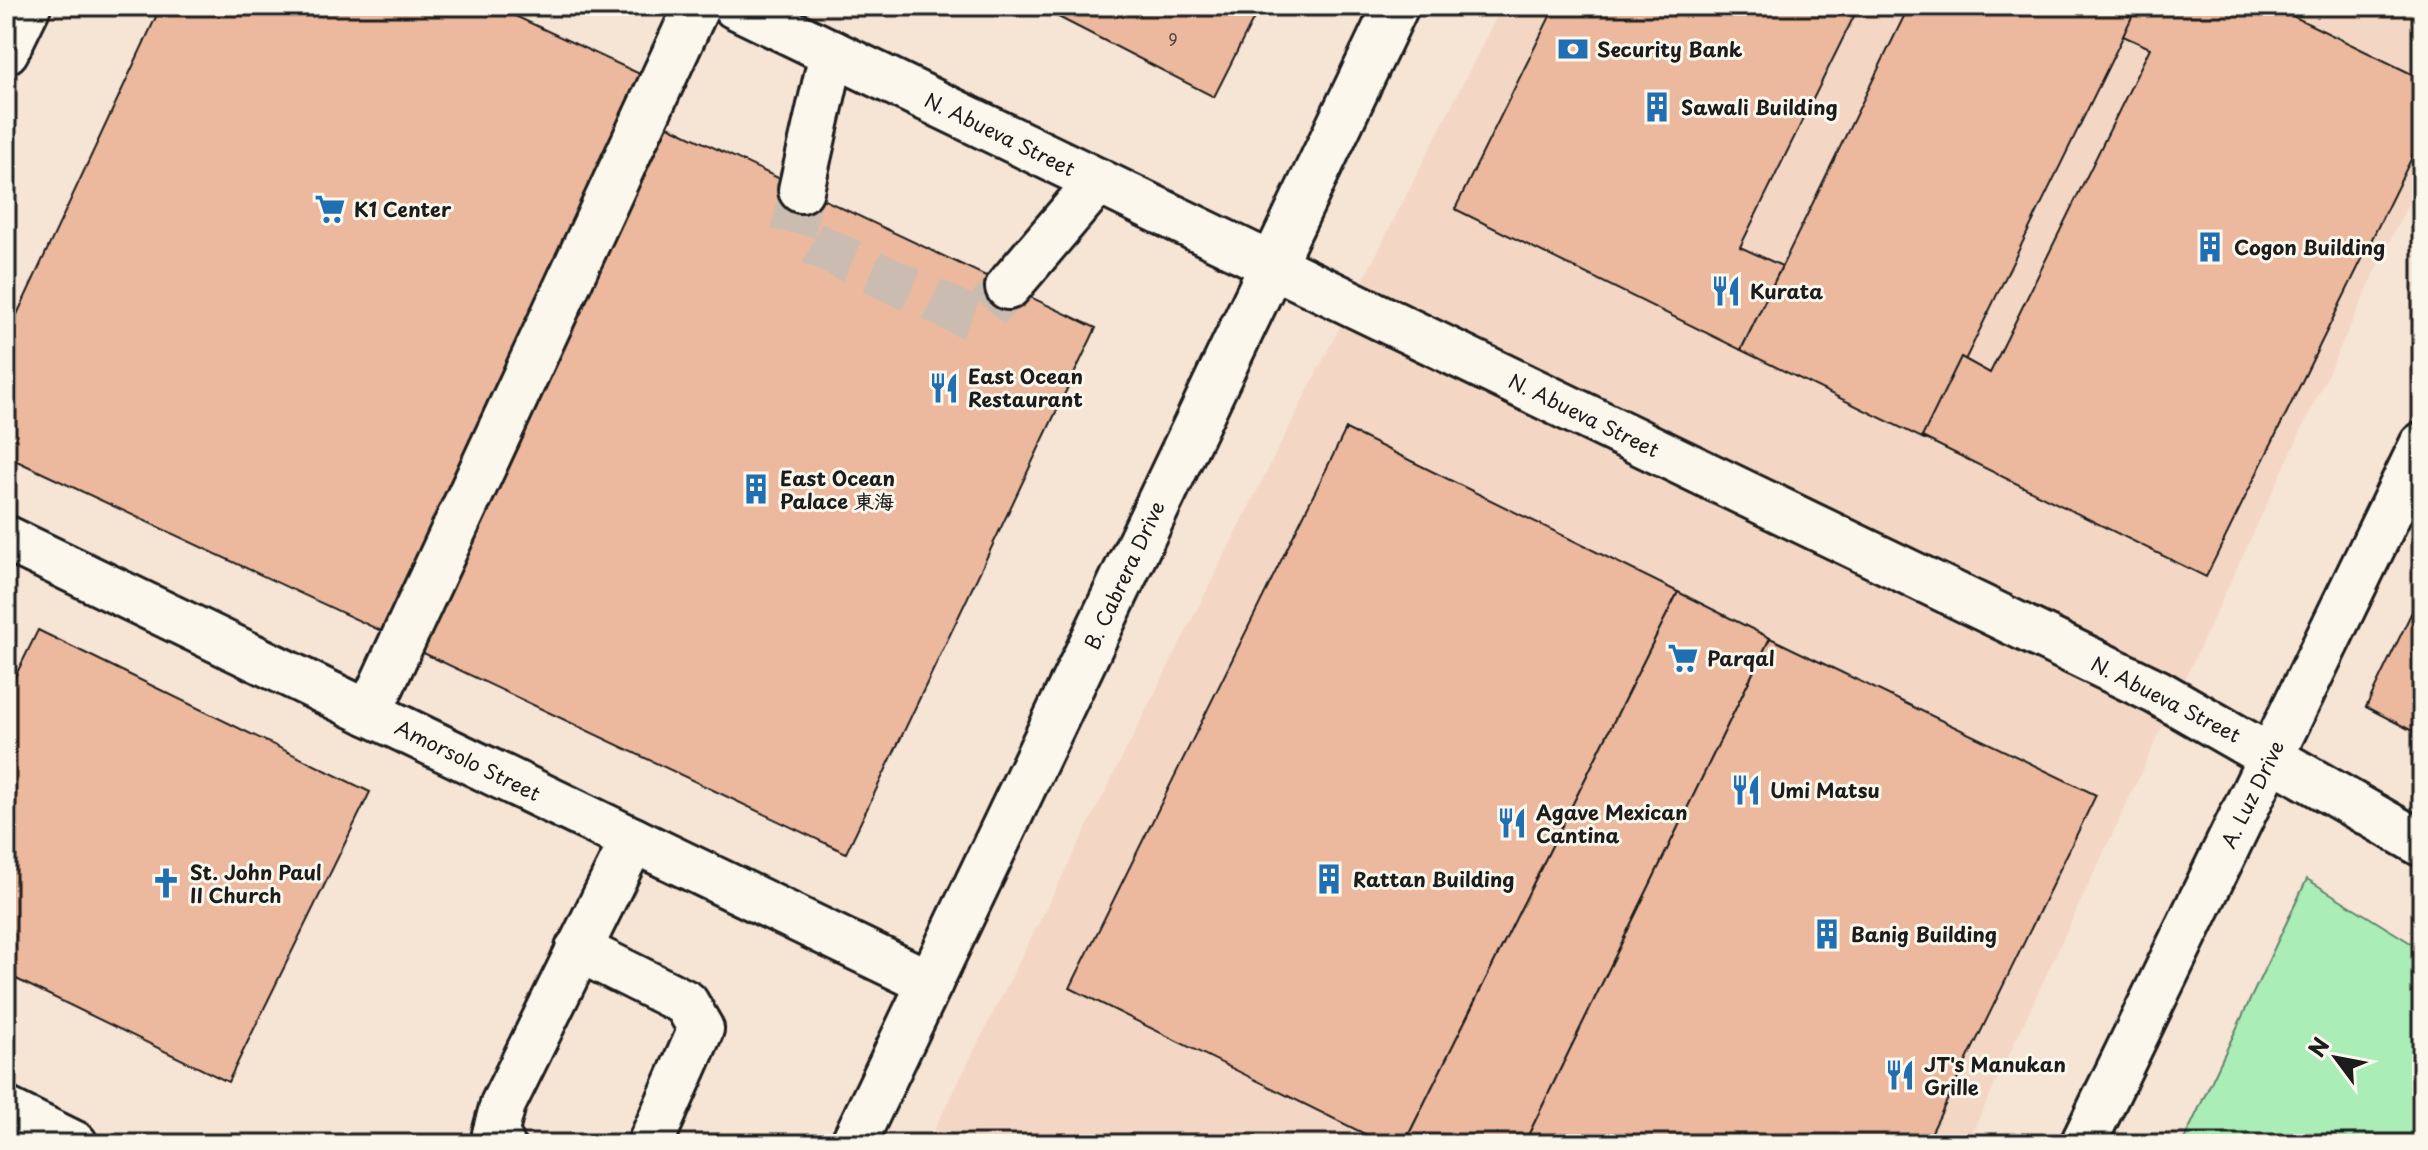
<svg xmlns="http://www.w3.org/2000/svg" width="2428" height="1150" font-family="'Playpen Sans','LXGW WenKai TC',sans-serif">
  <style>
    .built { fill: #f3d7c4 }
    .green { fill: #aaedb7; stroke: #63846a; stroke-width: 2 }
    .building { fill: #ecb99e; stroke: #1c1c1c; stroke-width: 2 }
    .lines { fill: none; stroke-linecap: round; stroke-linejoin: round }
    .minor-tunnel { stroke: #cabcb0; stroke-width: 44; stroke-dasharray: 44 22; stroke-linecap: butt }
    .minor-casing { stroke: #1c1c1c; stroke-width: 50 }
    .minor { stroke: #fbf7ec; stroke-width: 44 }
    .labels { text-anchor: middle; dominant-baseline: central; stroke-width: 6; stroke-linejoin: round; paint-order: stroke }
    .number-label { font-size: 16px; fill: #50433c }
    .poi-label { font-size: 20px; font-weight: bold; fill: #1c1c1c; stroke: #fbf7ec; text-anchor: start }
    .street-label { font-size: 20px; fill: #1c1c1c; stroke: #fbf7ec }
  </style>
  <rect width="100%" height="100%" fill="#f6e4d5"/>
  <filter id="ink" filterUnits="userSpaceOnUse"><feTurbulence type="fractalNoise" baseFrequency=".0125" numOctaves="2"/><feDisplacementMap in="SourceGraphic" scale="16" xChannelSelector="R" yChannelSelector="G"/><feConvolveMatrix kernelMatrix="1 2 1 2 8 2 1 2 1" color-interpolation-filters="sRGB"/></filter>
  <g filter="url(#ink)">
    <!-- built -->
    <polygon class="built" points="1502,6 2422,6 2422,173 1967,1144 927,1144"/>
    <!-- green -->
    <polygon class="green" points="2307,879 2422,950 2422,1144 2182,1144"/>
    <!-- building -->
    <g class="building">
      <polygon points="161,6 494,6 655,81 394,637 6,456 6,338"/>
      <polygon points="1037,6 1260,6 1214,97"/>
      <polygon points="1555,6 1859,6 1740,247 1782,266 1741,350 1455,209"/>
      <polygon points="1909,6 2138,6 1926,440 1741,350"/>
      <polygon points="2137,6 2272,6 2422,79 2422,137 2206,577 1922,437 1961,357 1990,373 2150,48 2123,36"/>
      <polygon points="666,125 1096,328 846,853 417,650"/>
      <polygon points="1346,429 1678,592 1404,1144 1385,1144 1070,988"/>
      <polygon points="2422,591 2422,736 2366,707"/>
      <polygon points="1678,592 1770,638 1524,1144 1404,1144"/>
      <polygon points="38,630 370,792 228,1082 6,974 6,695"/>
      <polygon points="1770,638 2096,795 1926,1144 1524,1144"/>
    </g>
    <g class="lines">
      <!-- minor-tunnel -->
      <polyline class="minor-tunnel" points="801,190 793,234 977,321 1008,287"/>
      <!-- minor casing -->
      <g class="minor-casing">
        <g id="minor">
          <polyline points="735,6 2157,692 2422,844"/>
          <polyline points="6,51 28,6"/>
          <polyline points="801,190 832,53"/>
          <polyline points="1008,287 1098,181"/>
          <polyline points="6,538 930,983"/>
          <polyline points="369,713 697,6"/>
          <polyline points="578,949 686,1003 701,1029 650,1144"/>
          <polyline points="6,1110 75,1144"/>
          <polyline points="502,1144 495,1134 503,1104 633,840"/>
          <polyline points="853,1144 1396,6"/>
          <polyline points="2083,1144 2422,445"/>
        </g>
      </g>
      <!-- minor -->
      <use href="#minor" class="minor"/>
    </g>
  </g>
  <!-- icons -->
  <defs>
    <g id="bank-bare" transform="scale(2.4)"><path d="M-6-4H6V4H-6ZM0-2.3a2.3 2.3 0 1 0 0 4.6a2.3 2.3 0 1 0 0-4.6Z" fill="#1f6fb2" stroke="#fbf7ec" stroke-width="2.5" paint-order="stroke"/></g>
    <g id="building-bare" transform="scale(2.4)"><path d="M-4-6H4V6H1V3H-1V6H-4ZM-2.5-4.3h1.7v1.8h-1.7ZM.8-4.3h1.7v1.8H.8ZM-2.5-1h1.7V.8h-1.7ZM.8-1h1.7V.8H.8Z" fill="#1f6fb2" stroke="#fbf7ec" stroke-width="2.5" paint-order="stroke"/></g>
    <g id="supermarket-bare" transform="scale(2.4)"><path d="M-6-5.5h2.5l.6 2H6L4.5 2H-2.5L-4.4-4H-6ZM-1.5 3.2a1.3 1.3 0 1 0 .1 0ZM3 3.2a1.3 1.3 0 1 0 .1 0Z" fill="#1f6fb2" stroke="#fbf7ec" stroke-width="2.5" paint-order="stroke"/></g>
    <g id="restaurant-bare" transform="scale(2.4)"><path d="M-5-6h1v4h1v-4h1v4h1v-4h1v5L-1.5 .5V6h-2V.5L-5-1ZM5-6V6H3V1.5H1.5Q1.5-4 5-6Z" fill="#1f6fb2" stroke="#fbf7ec" stroke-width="2.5" paint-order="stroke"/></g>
    <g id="church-bare" transform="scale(2.4)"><path d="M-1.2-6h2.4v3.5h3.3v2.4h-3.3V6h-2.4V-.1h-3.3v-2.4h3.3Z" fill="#1f6fb2" stroke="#fbf7ec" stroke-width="2.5" paint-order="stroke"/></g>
  </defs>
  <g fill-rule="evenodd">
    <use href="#bank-bare" x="1573" y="49"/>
    <use href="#building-bare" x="1657" y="107"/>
    <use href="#supermarket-bare" x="330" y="209"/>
    <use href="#building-bare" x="2210" y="247"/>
    <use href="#restaurant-bare" x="1726" y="291"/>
    <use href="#restaurant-bare" x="944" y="388"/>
    <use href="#building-bare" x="756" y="489"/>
    <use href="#supermarket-bare" x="1683" y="658"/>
    <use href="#restaurant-bare" x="1746" y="790"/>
    <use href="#restaurant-bare" x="1512" y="823"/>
    <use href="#building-bare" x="1329" y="879"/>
    <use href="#church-bare" x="166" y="883"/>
    <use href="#building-bare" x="1827" y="934"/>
    <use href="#restaurant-bare" x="1900" y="1075"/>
  </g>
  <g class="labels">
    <!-- number labels -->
    <g class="number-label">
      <text x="1173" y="39">9</text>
    </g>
    <!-- poi labels -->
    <g class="poi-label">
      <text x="1597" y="49">Security Bank</text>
      <text x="1681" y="107">Sawali Building</text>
      <text x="354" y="209">K1 Center</text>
      <text x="2234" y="247">Cogon Building</text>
      <text x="1750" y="291">Kurata</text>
      <text x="968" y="376">East Ocean<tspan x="968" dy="23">Restaurant</tspan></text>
      <text x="780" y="478">East Ocean<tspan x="780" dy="23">Palace 東海</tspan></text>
      <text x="1707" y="658">Parqal</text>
      <text x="1770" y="790">Umi Matsu</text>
      <text x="1536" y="812">Agave Mexican<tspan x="1536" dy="23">Cantina</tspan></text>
      <text x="190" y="872">St. John Paul<tspan x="190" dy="23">II Church</tspan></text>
      <text x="1353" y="879">Rattan Building</text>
      <text x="1851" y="934">Banig Building</text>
      <text x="1924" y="1064">JT's Manukan<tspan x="1924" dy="23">Grille</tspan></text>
    </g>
    <!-- street labels -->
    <g class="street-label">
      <text transform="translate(1000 134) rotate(26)">N. Abueva Street</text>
      <text transform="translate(1584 415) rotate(26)">N. Abueva Street</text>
      <text transform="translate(1124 575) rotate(-65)">B. Cabrera Drive</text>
      <text transform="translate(2166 699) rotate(27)">N. Abueva Street</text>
      <text transform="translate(468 760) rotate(26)">Amorsolo Street</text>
      <text transform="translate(2252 794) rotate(-64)">A. Luz Drive</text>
    </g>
  </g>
  <!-- margin -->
  <rect width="2428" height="1150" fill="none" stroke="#fbf7ec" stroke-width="32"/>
  <rect x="16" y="16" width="2396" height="1118" fill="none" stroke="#1c1c1c" stroke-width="3" filter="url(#ink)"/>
  <!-- north arrow -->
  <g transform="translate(2336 1058) rotate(302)" stroke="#fbf7ec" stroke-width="6" paint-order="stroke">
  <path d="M0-6L14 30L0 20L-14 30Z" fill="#1c1c1c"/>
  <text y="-12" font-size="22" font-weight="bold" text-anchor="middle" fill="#1c1c1c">N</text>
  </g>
</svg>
